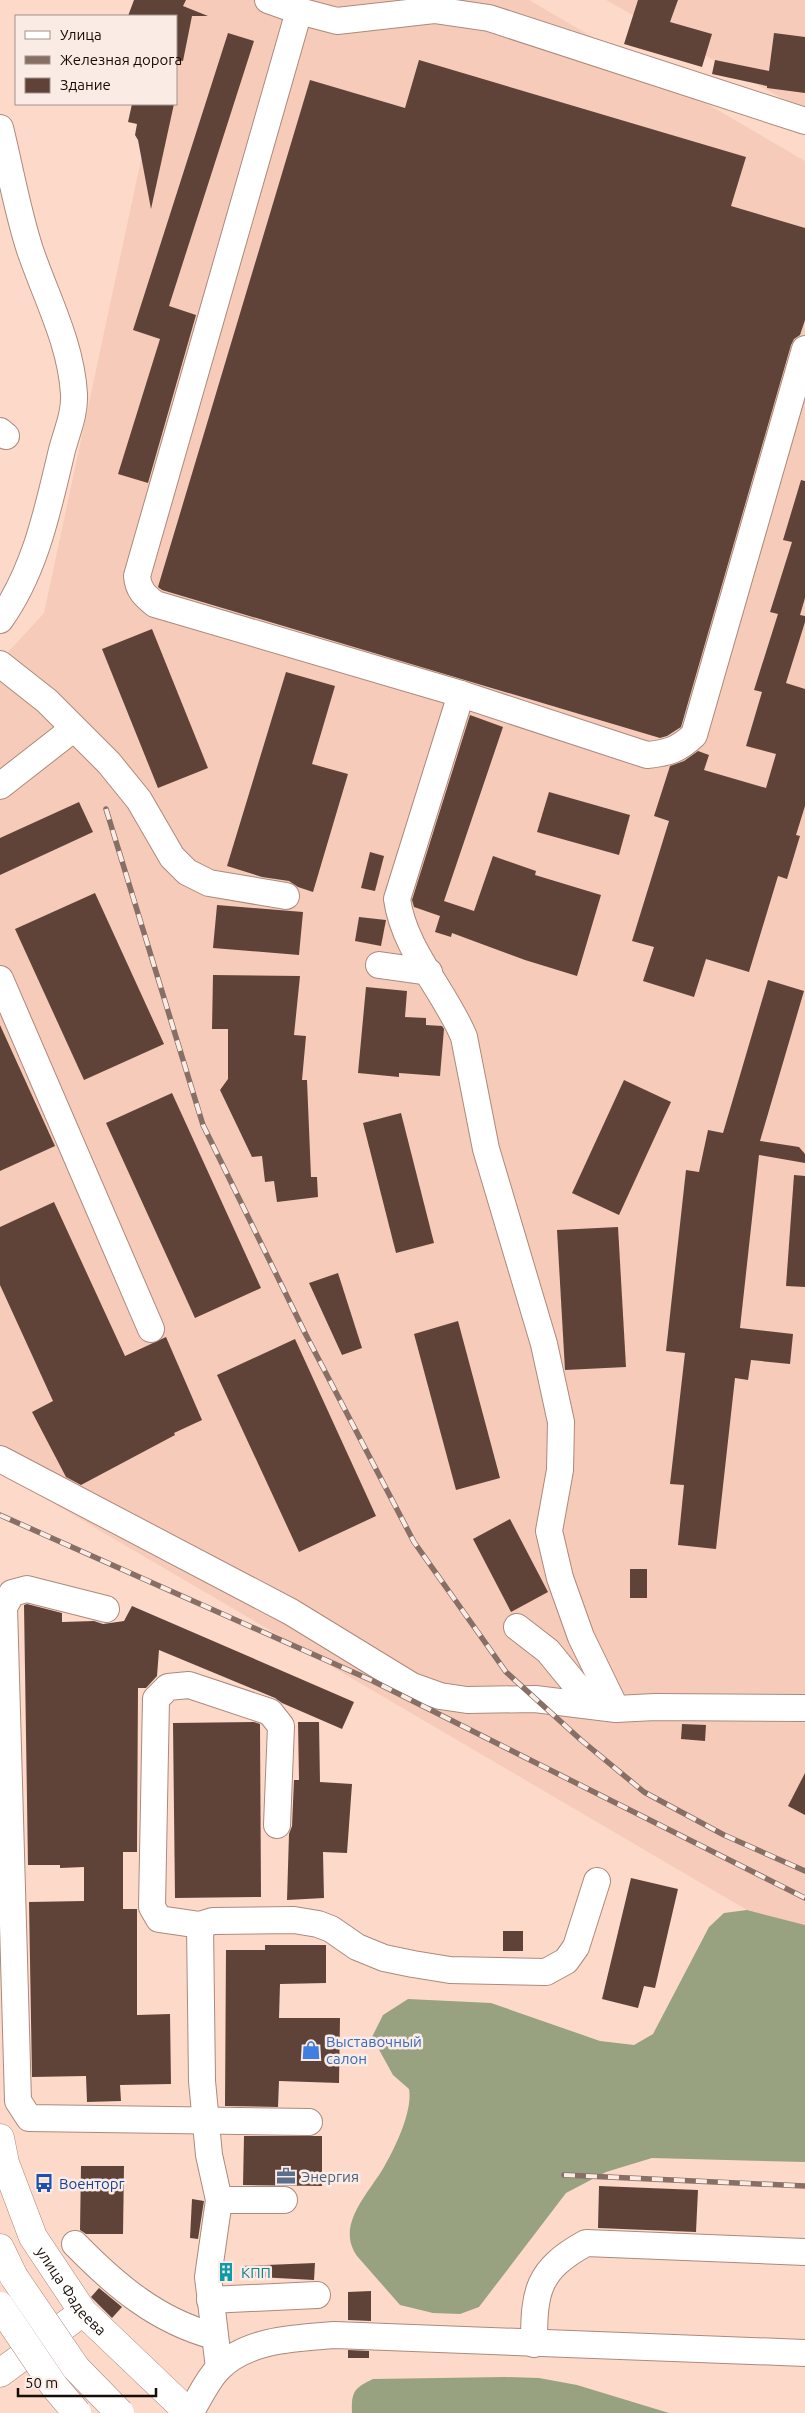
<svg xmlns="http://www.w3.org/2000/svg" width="805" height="2413" font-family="Ubuntu,sans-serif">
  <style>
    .built { fill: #f6cbb9 }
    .forest { fill: #98a281 }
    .building { fill: #604338 }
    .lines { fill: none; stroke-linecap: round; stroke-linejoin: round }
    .minor-casing { stroke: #ab8a7d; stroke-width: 28 }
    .major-casing { stroke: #ab8a7d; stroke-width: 29 }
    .highway-casing { stroke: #ab8a7d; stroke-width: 29 }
    .minor { stroke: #fff; stroke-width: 26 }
    .major { stroke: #fff; stroke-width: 28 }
    .highway { stroke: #fff; stroke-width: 28 }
    .rail-casing { stroke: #876f65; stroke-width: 5.5 }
    .rail { stroke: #faebe5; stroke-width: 4; stroke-dasharray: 11; stroke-linecap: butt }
    .highway-bridge-casing { stroke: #ab8a7d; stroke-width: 29; stroke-linecap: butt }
    .highway-bridge { stroke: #fff; stroke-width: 28 }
    .labels { text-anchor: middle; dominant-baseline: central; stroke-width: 5; stroke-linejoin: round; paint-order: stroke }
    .shop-label { font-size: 15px; fill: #366cbe; stroke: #faebe5; text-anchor: start }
    .service-label { font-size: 15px; fill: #4e5e75; stroke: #faebe5; text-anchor: start }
    .transit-label { font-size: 15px; fill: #164399; stroke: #faebe5; text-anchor: start }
    .culture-label { font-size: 15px; fill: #0d838f; stroke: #faebe5; text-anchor: start }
    .street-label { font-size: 15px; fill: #180c07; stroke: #faebe5 }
  </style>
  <rect width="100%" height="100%" fill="#fdd9ca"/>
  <!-- built -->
  <g class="built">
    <polygon points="175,0 529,0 805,161 805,1925 747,1910 0,1472 0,661 44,613 153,104 176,104 176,16 172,16"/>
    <polygon points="606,0 805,0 805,111"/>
  </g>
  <!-- forest -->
  <g class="forest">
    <path d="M747,1910L805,1925V2162L652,2158L606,2172L566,2193L479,2307L460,2314L433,2313L400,2305L357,2256C335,2225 369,2193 384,2167C395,2148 413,2111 409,2089L393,2075L372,2037L383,2015L408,1999L491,2003L600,2041L634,2045L653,2034L709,1927L724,1913Z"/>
    <path d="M505,2377L539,2378L577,2385L669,2413H352C351,2392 354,2388 373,2379Z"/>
  </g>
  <!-- building -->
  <g class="building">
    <polygon points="134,0 186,0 183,6 208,16 192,16 183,61 176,60 176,16 128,16"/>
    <polygon points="638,0 678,0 670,22 712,34 702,67 624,44"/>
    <polygon points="228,33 254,41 169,306 196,315 148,483 118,474 160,339 133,330"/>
    <polygon points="774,33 805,37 805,93 767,88 767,86 712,74 715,60 769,71"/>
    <polygon points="419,60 746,157 731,206 805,228 805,320 800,335 794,339 791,345 681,727 667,736 660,738 162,590 158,587 310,80 405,108"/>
    <polygon points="132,104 174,104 151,209 138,140 135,135 137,124 128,122"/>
    <polygon points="801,480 805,481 805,598 800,615 805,616 805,622 786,683 805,689 805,806 796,835 800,836 787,879 778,876 749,972 706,959 694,997 643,981 654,947 632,941 669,821 654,816 670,766 684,761 698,751 709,755 704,770 766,788 776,754 746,746 762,692 754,690 778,614 770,612 792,542 783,540"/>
    <polygon points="152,629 208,768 158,788 102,649"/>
    <polygon points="286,672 335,686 312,764 348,774 313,892 298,887 289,881 262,877 227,866"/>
    <polygon points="470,715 503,727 444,901 474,911 493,856 536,871 535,875 601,895 577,976 525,960 452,933 451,937 435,932 440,916 414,907 412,900"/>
    <polygon points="549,792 630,815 619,855 537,832"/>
    <polygon points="79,802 93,832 0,875 0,838"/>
    <polygon points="370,852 384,856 375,891 361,888"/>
    <polygon points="95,893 164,1044 84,1080 15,929"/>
    <polygon points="217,905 303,912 299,955 213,948"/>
    <polygon points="359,917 386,920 381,946 355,941"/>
    <polygon points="213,975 300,976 294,1035 306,1036 302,1080 307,1080 311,1177 317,1177 318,1197 277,1202 274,1181 265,1182 262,1156 252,1157 220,1090 228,1079 228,1029 212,1029"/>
    <polygon points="768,980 804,991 760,1141 799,1147 805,1154 805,1163 759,1155 740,1328 793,1334 790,1364 751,1360 748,1380 735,1378 716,1549 678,1545 684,1485 670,1484 685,1353 666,1351 686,1170 699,1172 708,1130 723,1133"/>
    <polygon points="366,987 407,991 405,1017 426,1018 426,1025 442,1026 444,1029 440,1076 399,1073 399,1077 358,1073"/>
    <polygon points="0,1025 55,1146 0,1171"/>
    <polygon points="624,1080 671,1102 619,1215 572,1193"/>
    <polygon points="172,1093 261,1288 195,1318 106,1123"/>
    <polygon points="401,1113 434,1243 396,1253 363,1123"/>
    <polygon points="794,1175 805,1176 805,1287 786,1286"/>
    <polygon points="54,1202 125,1356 166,1337 202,1420 174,1433 175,1435 81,1485 66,1477 32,1412 53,1401 0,1285 0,1227"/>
    <polygon points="618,1227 626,1367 565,1370 557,1230"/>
    <polygon points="338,1273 362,1348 342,1355 309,1283"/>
    <polygon points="458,1321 500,1478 456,1490 414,1334"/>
    <polygon points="295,1339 376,1516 299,1552 217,1375"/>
    <polygon points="510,1519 548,1592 511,1612 473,1539"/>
    <rect x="630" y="1569" width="17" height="29"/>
    <polygon points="27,1604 62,1613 62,1622 94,1621 103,1624 124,1621 132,1606 354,1702 342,1729 282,1703 275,1698 159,1650 157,1676 146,1688 138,1688 137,1852 123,1852 123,1909 137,1909 137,2015 170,2014 171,2084 120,2085 121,2101 87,2102 86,2076 32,2077 29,1902 84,1901 84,1867 60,1868 60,1865 28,1865 24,1605"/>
    <polygon points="254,1722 260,1724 261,1897 175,1898 173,1723"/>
    <polygon points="298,1722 319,1722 320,1782 352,1784 347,1853 323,1852 324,1898 287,1900 289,1834 292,1826 294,1780 299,1780"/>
    <polygon points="682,1724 706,1725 705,1741 681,1739"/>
    <polygon points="805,1773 805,1815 788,1806"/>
    <polygon points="631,1878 678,1889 655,1988 644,1986 638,2008 602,1999"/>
    <rect x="503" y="1931" width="20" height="20"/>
    <polygon points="265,1945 326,1945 326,1983 280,1984 279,2018 340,2018 339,2083 279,2081 278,2107 225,2106 226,1950 265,1950"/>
    <polygon points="244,2136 322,2136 322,2186 243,2185"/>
    <polygon points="81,2166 124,2166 123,2234 86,2234 80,2230"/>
    <polygon points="599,2186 698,2190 696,2232 598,2228"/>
    <polygon points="192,2199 204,2201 198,2239 190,2238"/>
    <polygon points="315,2263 314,2280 241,2276 241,2266"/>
    <polygon points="99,2288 122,2307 112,2318 91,2297"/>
    <polygon points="371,2291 371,2321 348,2320 348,2292"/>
    <polygon points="348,2350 369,2351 369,2358 348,2358"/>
  </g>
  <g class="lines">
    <!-- minor casing -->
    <g class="minor-casing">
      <g id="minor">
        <polyline points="268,0 299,11 337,21 434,10 489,18 805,121"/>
        <path d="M299,11L137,576C138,590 145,596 155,604L461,694L647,755C668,753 678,750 694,735L805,349"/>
        <path d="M0,128C10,168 17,210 30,250C46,297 71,343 74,394C75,414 67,431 62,450C48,508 36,570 0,620"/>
        <polyline points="0,431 6,436"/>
        <polyline points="0,664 47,701 109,763 139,800 172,857 187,872 209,883 286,896"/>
        <path d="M461,694L397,899C404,950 445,991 464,1037L486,1149L544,1344L561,1422L560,1470L549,1531L560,1578L581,1637L616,1709"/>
        <polyline points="0,786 73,729"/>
        <polyline points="379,965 429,972"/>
        <polyline points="0,979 151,1329"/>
        <polyline points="0,1459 291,1612 412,1686 440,1696 467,1700 535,1699 616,1709 655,1707 805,1708"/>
        <polyline points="106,1609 27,1589 12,1593 4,1607 18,2101 29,2118 309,2122"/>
        <polyline points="517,1627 548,1651 593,1706"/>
        <polyline points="277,1825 281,1726 270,1712 189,1685 168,1687 156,1699 152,1907 159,1919 200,1925 213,1921 294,1920 318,1924 331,1929 357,1947 384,1958 413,1964 450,1970 546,1972 566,1961 576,1947 597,1881"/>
        <polyline points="200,1925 202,2081 209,2155 219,2200 208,2277 219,2368"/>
        <polyline points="219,2200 284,2200"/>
        <path d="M75,2244C115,2285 157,2321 214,2336"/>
        <polyline points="210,2300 317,2295"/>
        <path d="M534,2344C534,2291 537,2270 586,2243L805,2252"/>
        <path d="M190,2413C199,2399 207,2380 219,2368C248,2339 297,2338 335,2335L805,2353"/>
      </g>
    </g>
    <!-- major casing -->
    <g class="major-casing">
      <g id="major">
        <path id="s1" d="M0,2138L5,2163L33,2237L83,2312L189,2413"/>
      </g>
    </g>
    <!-- highway casing -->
    <g class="highway-casing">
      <g id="highway">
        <polyline points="0,2248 14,2277"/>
        <polyline points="0,2373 83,2312"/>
      </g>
    </g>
    <!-- minor -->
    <use href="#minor" class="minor"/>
    <!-- major -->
    <use href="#major" class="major"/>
    <!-- highway -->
    <use href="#highway" class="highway"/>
    <!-- rail casing -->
    <g class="rail-casing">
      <g id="rail">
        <polyline points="106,809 203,1125 306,1335 414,1542 506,1672 581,1740 644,1792 724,1835 805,1871"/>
        <polyline points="0,1515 373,1681 805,1898"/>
        <polyline points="564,2175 805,2186"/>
      </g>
    </g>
    <!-- rail -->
    <use href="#rail" class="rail"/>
    <!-- highway-bridge casing -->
    <g class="highway-bridge-casing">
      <g id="highway-bridge">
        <polyline points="14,2277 76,2368 120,2413"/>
        <polyline points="0,2306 54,2386 77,2413"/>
      </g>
    </g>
    <!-- highway-bridge -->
    <use href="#highway-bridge" class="highway-bridge"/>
  </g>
  <!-- icons -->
  <defs>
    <g id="shop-bare" transform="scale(1.5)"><path d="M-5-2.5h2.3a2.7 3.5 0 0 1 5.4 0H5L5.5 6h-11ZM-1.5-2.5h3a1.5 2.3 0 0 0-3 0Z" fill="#3f7fe0" stroke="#faebe5" stroke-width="2.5" paint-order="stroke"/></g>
    <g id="office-bare" transform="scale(1.5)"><path d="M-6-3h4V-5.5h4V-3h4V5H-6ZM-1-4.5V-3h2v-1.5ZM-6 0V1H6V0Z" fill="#5c6f8a" stroke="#faebe5" stroke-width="2.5" paint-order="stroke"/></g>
    <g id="bus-bare" transform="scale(1.5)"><path d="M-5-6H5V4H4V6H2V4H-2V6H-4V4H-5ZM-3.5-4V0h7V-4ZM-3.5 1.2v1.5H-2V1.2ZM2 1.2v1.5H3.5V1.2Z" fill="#1a4fb4" stroke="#faebe5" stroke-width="2.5" paint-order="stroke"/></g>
    <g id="building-bare" transform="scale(1.5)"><path d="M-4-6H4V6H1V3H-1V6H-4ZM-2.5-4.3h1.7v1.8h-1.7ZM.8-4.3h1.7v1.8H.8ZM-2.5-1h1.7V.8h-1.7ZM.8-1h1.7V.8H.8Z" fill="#0f9aa8" stroke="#faebe5" stroke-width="2.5" paint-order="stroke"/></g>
  </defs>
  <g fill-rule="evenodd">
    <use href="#shop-bare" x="311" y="2050"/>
    <use href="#office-bare" x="286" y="2176"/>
    <use href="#bus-bare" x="44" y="2183"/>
    <use href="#building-bare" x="226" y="2272"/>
  </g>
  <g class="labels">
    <!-- shop labels -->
    <g class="shop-label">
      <text x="326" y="2041">Выставочный<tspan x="326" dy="17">салон</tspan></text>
    </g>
    <!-- service labels -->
    <g class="service-label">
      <text x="301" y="2176">Энергия</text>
    </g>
    <!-- transit labels -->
    <g class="transit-label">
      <text x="59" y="2183">Военторг</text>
    </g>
    <!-- culture labels -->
    <g class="culture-label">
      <text x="241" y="2272">КПП</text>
    </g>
    <!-- street labels -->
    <g class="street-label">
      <text stroke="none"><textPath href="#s1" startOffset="171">улица Фадеева</textPath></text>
    </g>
  </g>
  <!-- legend -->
  <rect x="15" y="15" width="162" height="90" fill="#faebe5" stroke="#a0928c"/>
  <rect x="25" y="31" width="25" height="8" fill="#ffffff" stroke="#a0928c"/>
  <text x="60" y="40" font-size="15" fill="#180c07">Улица</text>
  <rect x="25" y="56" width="25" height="8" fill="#876f65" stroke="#a0928c"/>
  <text x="60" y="65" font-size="15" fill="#180c07">Железная дорога</text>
  <rect x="25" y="78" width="25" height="15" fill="#604338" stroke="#a0928c"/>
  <text x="60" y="90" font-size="15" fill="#180c07">Здание</text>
  <!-- scale -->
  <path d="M18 2388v8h138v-8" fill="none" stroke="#180c07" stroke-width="2.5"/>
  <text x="25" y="2388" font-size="15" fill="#180c07" stroke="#faebe5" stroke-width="4" paint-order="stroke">50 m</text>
</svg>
